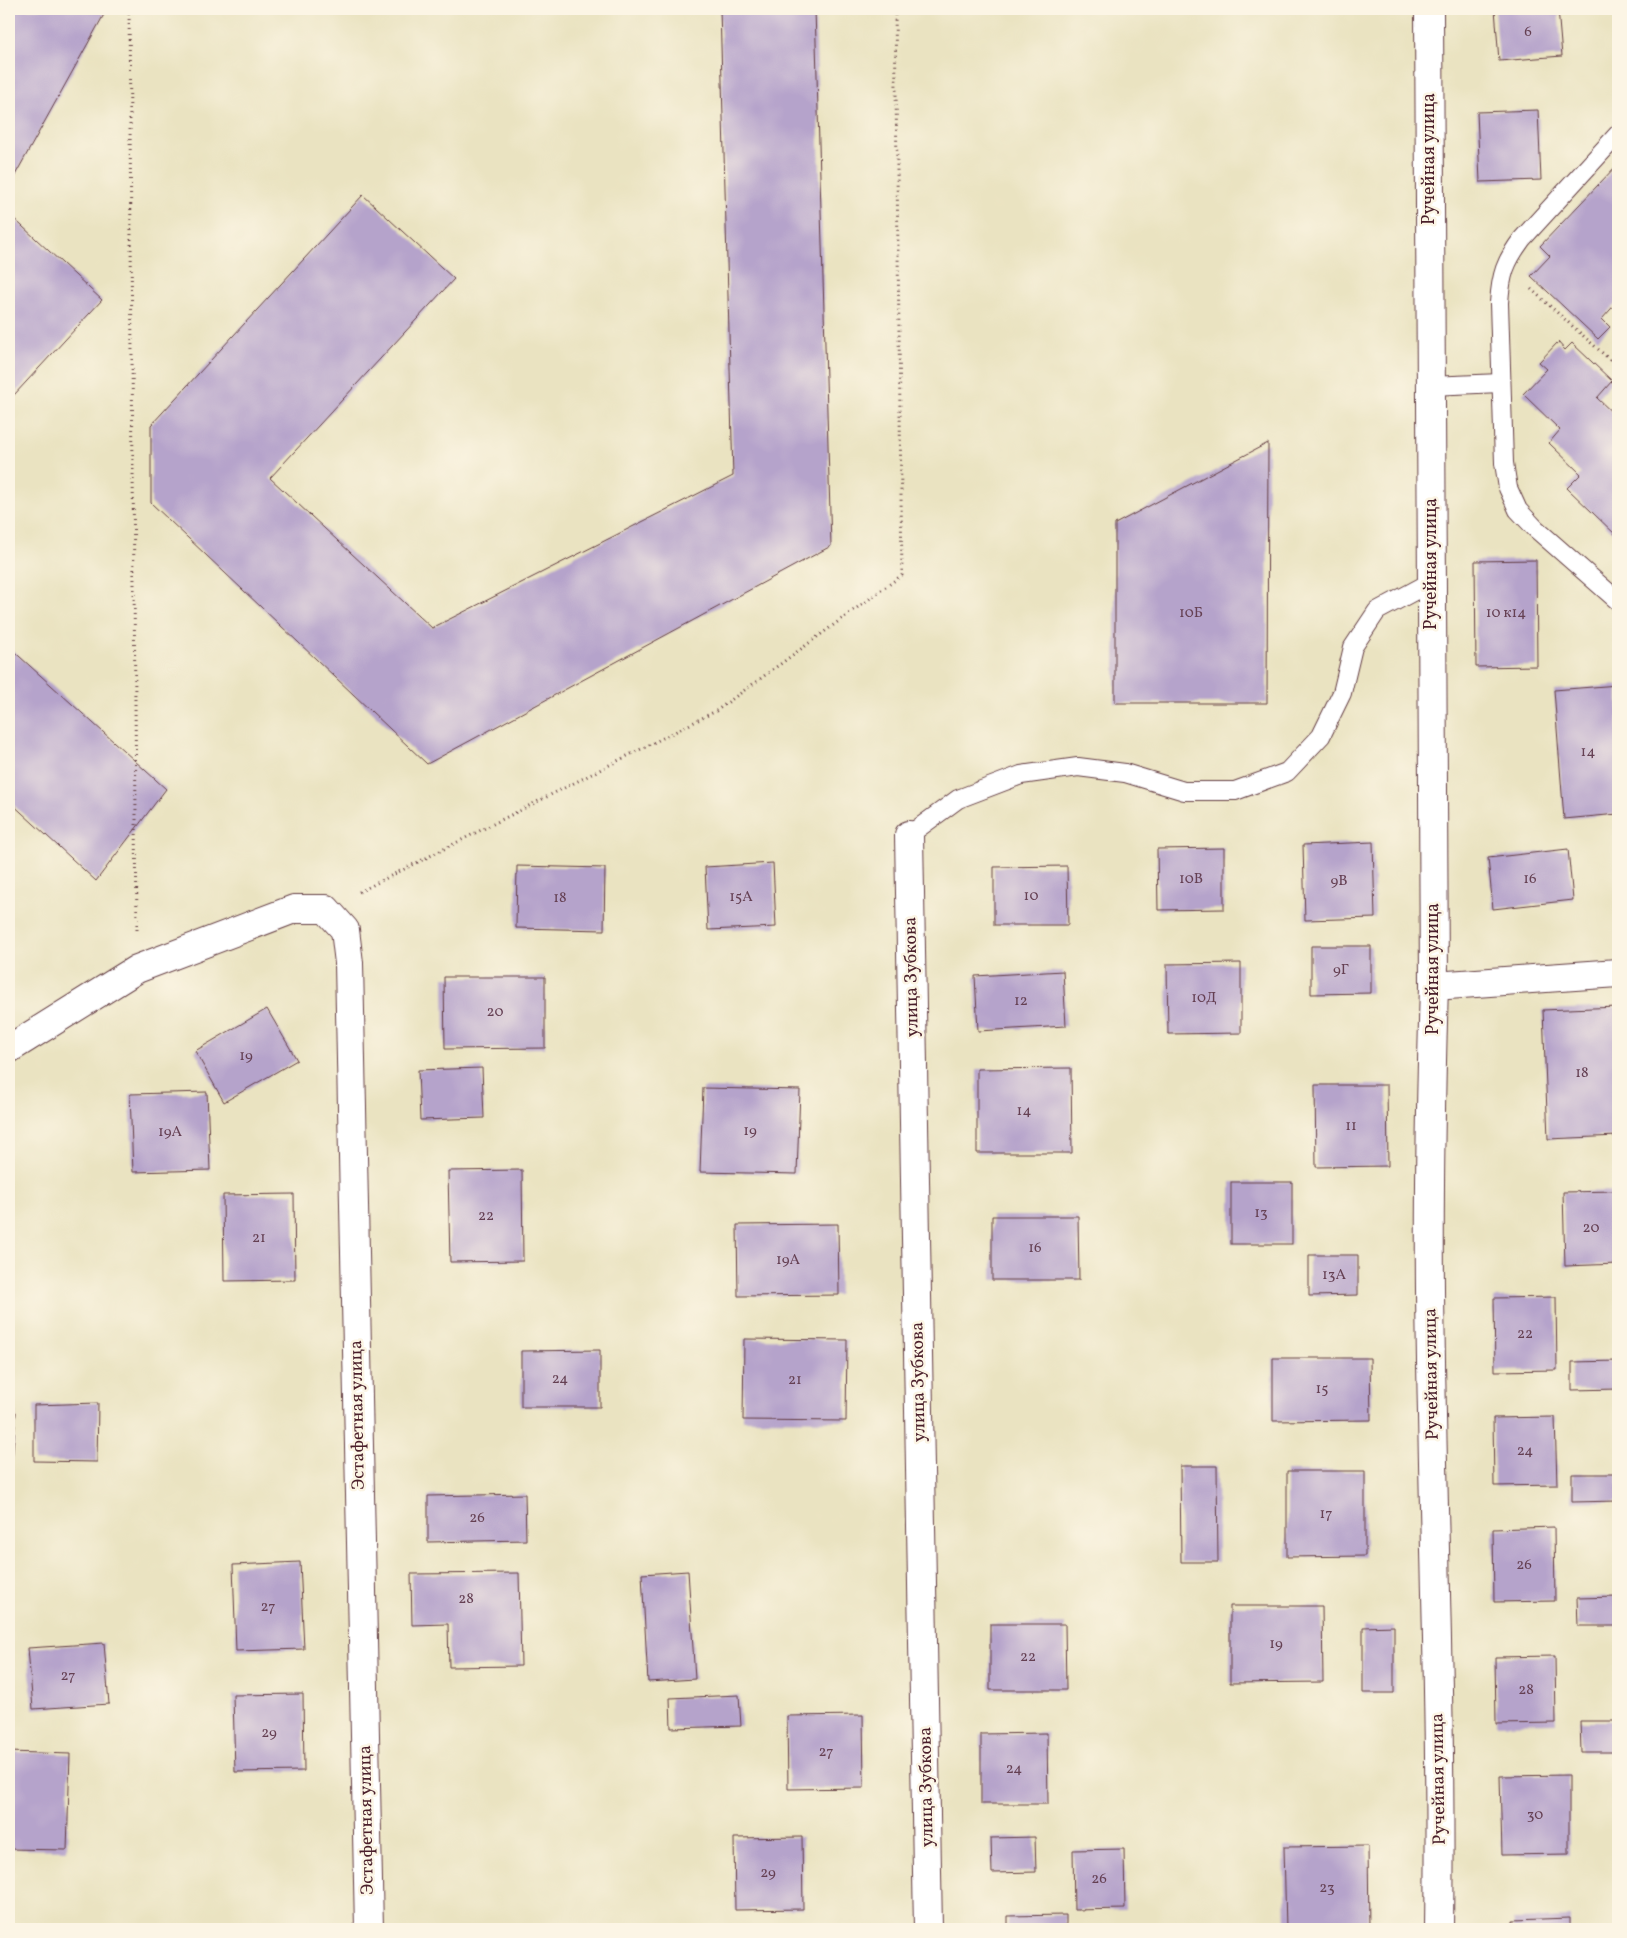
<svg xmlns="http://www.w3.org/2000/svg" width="1627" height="1938" font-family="Vollkorn,serif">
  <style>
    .building { fill: #b5a3cb }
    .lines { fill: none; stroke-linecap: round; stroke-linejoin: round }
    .service-casing { stroke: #623c42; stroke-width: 20 }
    .minor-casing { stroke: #623c42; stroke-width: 30 }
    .path { stroke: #623c42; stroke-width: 3; stroke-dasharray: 1 4; stroke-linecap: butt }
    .service { stroke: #fff; stroke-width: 18 }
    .minor { stroke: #fff; stroke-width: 28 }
    .labels { text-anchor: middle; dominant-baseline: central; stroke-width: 5; stroke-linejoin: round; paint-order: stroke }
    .number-label { font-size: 15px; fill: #654053 }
    .street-label { font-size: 18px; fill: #4a1f2b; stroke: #fcf5e5 }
  </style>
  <rect width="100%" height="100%" fill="#fcf5e5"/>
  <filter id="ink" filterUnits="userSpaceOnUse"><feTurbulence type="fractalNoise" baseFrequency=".02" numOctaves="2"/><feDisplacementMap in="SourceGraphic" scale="10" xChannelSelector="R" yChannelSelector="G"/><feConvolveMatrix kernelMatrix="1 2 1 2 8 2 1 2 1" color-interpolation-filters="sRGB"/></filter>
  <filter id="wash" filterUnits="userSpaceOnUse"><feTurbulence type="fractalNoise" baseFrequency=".0096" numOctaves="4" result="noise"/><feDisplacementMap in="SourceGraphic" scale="20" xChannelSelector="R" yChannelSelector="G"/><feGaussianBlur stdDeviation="1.12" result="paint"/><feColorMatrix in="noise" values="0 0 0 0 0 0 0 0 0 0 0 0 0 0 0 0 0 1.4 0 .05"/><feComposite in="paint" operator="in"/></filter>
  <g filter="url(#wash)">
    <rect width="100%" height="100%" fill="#eae3c1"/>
    <g id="blocks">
      <!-- building -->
      <g class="building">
        <polygon points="9,9 107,9 9,186"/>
        <polygon points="720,9 815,9 831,546 427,764 151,503 151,425 363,195 454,279 270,478 432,628 733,476"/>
        <polygon points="1495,9 1558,9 1562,56 1499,61"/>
        <polygon points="1538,110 1541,180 1480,182 1477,112"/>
        <polygon points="1618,164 1618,301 1602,319 1610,327 1598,339 1531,276 1550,256 1540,246"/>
        <polygon points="9,214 102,300 14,395 9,390"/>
        <polygon points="1558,342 1565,350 1572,343 1612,381 1597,398 1618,418 1618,537 1567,488 1581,474 1549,443 1560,430 1523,394 1547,369 1539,362"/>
        <polygon points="1268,443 1267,703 1115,703 1115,524"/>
        <polygon points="1536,560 1537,666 1476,667 1475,561"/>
        <polygon points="9,647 166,789 96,881 9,801"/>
        <polygon points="1618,685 1618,814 1564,819 1554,690"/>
        <polygon points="1373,842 1375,918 1305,920 1303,845"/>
        <polygon points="1224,848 1224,909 1158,910 1157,849"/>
        <polygon points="1568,849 1573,900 1493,909 1488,858"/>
        <polygon points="773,863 776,927 708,930 705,867"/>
        <polygon points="517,866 605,868 604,930 516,928"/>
        <polygon points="1067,866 1068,925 994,925 994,867"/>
        <polygon points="1311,946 1371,946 1371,993 1311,994"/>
        <polygon points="1241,963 1241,1033 1168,1034 1167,964"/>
        <polygon points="1063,971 1066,1026 978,1031 975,976"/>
        <polygon points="444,977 545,977 545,1048 445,1049"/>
        <polygon points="1618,1007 1618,1136 1548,1139 1543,1010"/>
        <polygon points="267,1009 297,1060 224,1102 195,1051"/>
        <polygon points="482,1068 484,1118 420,1120 418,1070"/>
        <polygon points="1071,1068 1072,1153 977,1153 977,1069"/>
        <polygon points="1315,1085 1387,1085 1388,1166 1316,1167"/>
        <polygon points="703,1088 800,1090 797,1174 700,1172"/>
        <polygon points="207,1092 210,1170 133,1172 130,1094"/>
        <polygon points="522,1170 523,1261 450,1262 448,1171"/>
        <rect x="1231" y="1182" width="61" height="62"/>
        <polygon points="1618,1191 1618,1264 1565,1266 1563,1192"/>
        <polygon points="294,1194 295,1280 224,1281 223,1195"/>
        <polygon points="992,1216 1078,1216 1079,1280 992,1280"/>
        <polygon points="838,1224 839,1295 738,1296 737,1225"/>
        <polygon points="1309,1255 1358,1255 1358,1295 1309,1296"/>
        <polygon points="1556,1297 1557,1370 1495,1371 1494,1298"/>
        <polygon points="744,1339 847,1340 846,1421 743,1420"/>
        <polygon points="600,1350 600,1407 521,1407 521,1351"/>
        <polygon points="1273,1358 1370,1358 1371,1420 1273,1421"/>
        <polygon points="1618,1361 1618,1389 1572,1390 1572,1362"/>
        <polygon points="98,1403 97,1462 34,1461 34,1405"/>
        <polygon points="9,1412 16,1412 11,1474 9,1474"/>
        <polygon points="1555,1417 1557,1485 1494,1486 1493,1418"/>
        <polygon points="1180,1466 1217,1466 1218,1562 1181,1562"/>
        <polygon points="1287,1471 1365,1471 1365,1556 1287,1557"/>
        <polygon points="1572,1474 1618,1474 1618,1501 1572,1502"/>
        <polygon points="525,1494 526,1540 428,1542 428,1496"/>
        <polygon points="1554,1527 1555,1601 1494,1602 1493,1529"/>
        <polygon points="300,1562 304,1649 236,1651 233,1565"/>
        <polygon points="688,1571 695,1679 648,1682 642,1574"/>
        <polygon points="519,1573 521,1666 449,1667 448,1624 412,1625 411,1574"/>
        <polygon points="1618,1597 1618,1626 1578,1626 1577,1598"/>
        <polygon points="1230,1606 1322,1606 1323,1682 1230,1683"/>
        <polygon points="990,1624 1065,1624 1066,1690 990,1690"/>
        <polygon points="1394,1626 1394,1693 1363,1693 1363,1627"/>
        <polygon points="104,1643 109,1704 33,1709 28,1648"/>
        <polygon points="1555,1656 1556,1723 1496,1724 1495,1657"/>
        <polygon points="303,1694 304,1771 235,1772 233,1695"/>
        <polygon points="739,1695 741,1726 671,1728 670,1698"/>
        <polygon points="863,1715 864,1788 788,1789 787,1716"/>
        <polygon points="1580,1721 1618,1721 1618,1752 1581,1752"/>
        <polygon points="1047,1733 1048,1804 981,1804 981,1734"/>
        <polygon points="9,1752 70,1754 67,1850 9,1849"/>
        <polygon points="1569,1775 1569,1854 1502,1855 1500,1776"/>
        <polygon points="802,1837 803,1909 735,1910 734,1838"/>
        <polygon points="1035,1837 1036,1872 992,1873 991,1838"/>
        <polygon points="1368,1846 1369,1929 1286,1929 1284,1847"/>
        <polygon points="1124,1849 1125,1909 1074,1910 1073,1850"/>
        <polygon points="1066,1915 1066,1929 1008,1929 1008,1916"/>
        <polygon points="1570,1918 1570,1929 1513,1929 1513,1920"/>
      </g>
    </g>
  </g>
  <g filter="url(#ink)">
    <use href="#blocks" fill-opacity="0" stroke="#623c42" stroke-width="1"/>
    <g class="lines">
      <!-- service casing -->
      <g class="service-casing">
        <g id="service">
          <path d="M1618,134L1522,239C1505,262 1501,274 1499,303L1504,463L1508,488L1518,510L1535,528L1618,601"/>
          <polyline points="1430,386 1501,383"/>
          <polyline points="909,835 958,799 1021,775 1078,767 1125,773 1184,791 1235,791 1287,772 1321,736 1342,693 1353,647 1377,611 1431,582"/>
        </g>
      </g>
      <!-- minor casing -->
      <g class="minor-casing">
        <g id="minor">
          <path d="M1429,9L1434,986C1431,1087 1429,1188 1430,1289C1432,1503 1442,1716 1439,1929"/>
          <polyline points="909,835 928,1929"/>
          <polyline points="1434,986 1618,973"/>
          <polyline points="9,1049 137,969 294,909 326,909 345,930 349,963 369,1929"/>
        </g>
      </g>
      <!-- path -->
      <g class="path">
        <polyline points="129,9 137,931"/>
        <polyline points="1531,289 1618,367"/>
        <polyline points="359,892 716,711 902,575 895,9"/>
      </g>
      <!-- service -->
      <use href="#service" class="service"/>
      <!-- minor -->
      <use href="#minor" class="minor"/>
    </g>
  </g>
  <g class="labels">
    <!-- number labels -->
    <g class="number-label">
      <text x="1528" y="32">6</text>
      <text x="1191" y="613">10Б</text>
      <text x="1506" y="613">10 к14</text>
      <text x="1588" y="752">14</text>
      <text x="1191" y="879">10В</text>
      <text x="1530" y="879">16</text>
      <text x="1339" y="881">9В</text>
      <text x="1031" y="896">10</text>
      <text x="741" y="897">15А</text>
      <text x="560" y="898">18</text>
      <text x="1341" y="970">9Г</text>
      <text x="1204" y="998">10Д</text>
      <text x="1021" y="1001">12</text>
      <text x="495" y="1012">20</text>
      <text x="246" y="1056">19</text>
      <text x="1582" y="1073">18</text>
      <text x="1024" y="1111">14</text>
      <text x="1351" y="1126">11</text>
      <text x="750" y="1131">19</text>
      <text x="170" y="1132">19А</text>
      <text x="1261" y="1213">13</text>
      <text x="486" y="1216">22</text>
      <text x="1591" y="1228">20</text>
      <text x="259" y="1238">21</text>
      <text x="1035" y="1248">16</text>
      <text x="788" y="1260">19А</text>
      <text x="1334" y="1275">13А</text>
      <text x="1525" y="1334">22</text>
      <text x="560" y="1379">24</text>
      <text x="795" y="1380">21</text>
      <text x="1322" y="1389">15</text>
      <text x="1525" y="1451">24</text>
      <text x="1326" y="1514">17</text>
      <text x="477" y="1518">26</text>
      <text x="1524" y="1565">26</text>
      <text x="466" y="1599">28</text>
      <text x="268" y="1607">27</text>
      <text x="1276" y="1644">19</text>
      <text x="1028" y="1657">22</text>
      <text x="68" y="1676">27</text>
      <text x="1526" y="1690">28</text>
      <text x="269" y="1733">29</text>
      <text x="826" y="1752">27</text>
      <text x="1014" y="1769">24</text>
      <text x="1535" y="1815">30</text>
      <text x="768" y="1873">29</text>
      <text x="1099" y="1879">26</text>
      <text x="1327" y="1888">23</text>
    </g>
    <!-- street labels -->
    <g class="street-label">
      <text transform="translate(1429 159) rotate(-90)">Ручейная улица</text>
      <text transform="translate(1431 564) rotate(-90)">Ручейная улица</text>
      <text transform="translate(1433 969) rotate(-90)">Ручейная улица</text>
      <text transform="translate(912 977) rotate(-91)">улица Зубкова</text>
      <text transform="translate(1432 1374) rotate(-91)">Ручейная улица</text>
      <text transform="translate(919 1382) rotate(-91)">улица Зубкова</text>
      <text transform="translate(358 1415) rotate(-91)">Эстафетная улица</text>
      <text transform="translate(1439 1779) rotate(-91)">Ручейная улица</text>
      <text transform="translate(927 1787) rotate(-91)">улица Зубкова</text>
      <text transform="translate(367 1820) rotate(-91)">Эстафетная улица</text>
    </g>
  </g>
  <!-- margin -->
  <rect width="1627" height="1938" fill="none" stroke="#fcf5e5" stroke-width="30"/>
</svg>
